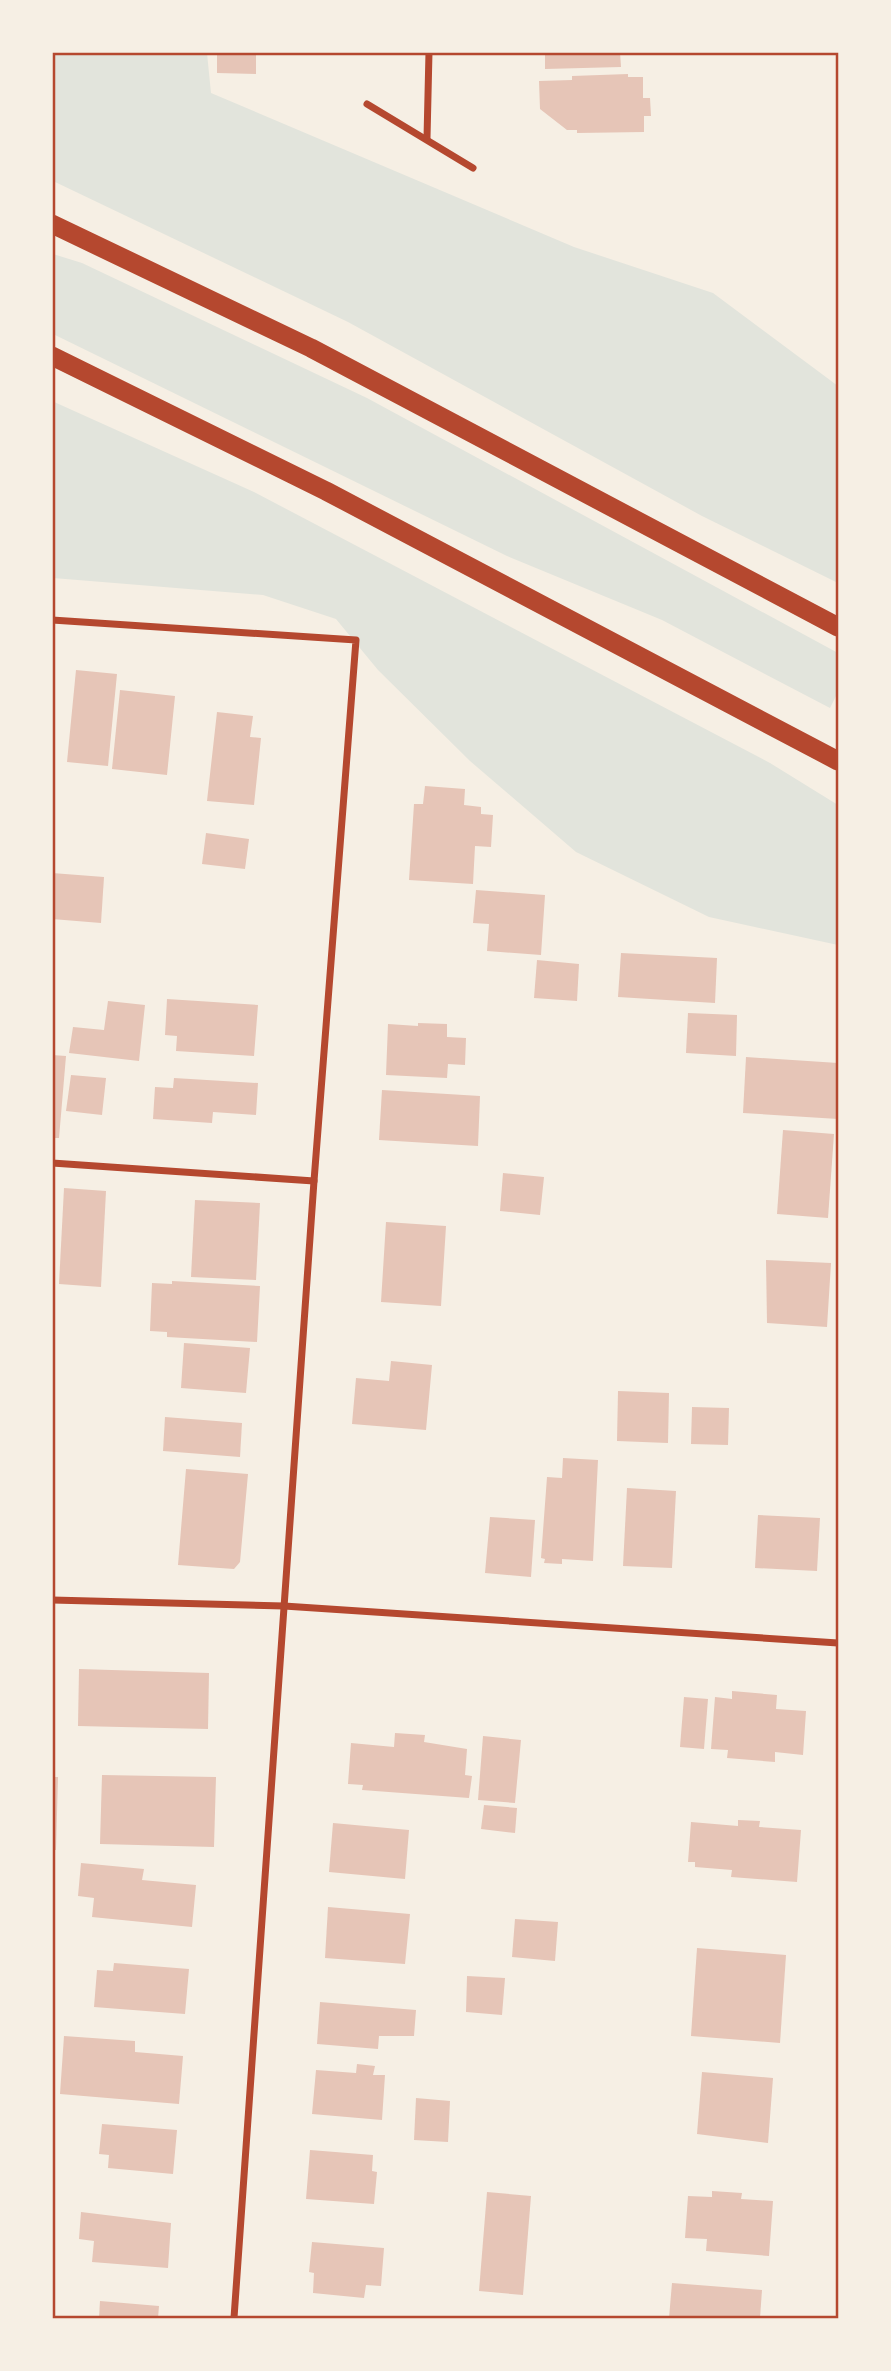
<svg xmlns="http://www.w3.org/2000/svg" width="891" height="2371" font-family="Roboto,sans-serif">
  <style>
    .green { fill: #e2e4dc }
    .building { fill: #e6c5b7 }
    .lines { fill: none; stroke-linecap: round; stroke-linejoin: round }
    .minor { stroke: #b5482f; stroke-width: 7 }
    .trunk { stroke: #b5482f; stroke-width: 19 }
    .neatline { fill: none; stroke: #b5482f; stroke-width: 2.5 }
  </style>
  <rect width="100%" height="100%" fill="#f6efe4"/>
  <!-- green -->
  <g class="green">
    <polygon points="52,53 207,53 211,93 574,247 713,293 838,386 838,583 702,516 348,322 53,181"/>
    <polygon points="53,254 82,263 367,398 838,653 838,692 830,708 662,620 507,556 53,334"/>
    <polygon points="52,401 254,492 770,763 838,805 838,945 709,917 576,852 470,761 378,670 336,619 263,595 53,578"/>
  </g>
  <!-- building -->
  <g class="building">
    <polygon points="217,52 256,52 256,74 217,73"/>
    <polygon points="545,52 620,52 621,67 545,69"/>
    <polygon points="628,74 628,77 643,77 643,98 650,98 651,116 644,116 644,132 577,133 577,130 567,130 540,109 539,81 572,80 572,76"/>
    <polygon points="76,670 117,674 108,766 67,762"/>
    <polygon points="120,690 175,696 167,775 112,769"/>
    <polygon points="217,712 253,716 250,737 261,738 254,805 207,801"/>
    <polygon points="425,786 465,789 464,805 481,807 481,814 493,815 491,847 475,846 473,884 409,880 414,804 423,804"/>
    <polygon points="206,833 249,839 245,869 202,864"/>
    <polygon points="52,873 104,877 101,923 52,919"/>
    <polygon points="476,890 545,895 541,955 487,951 489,924 473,923"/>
    <polygon points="621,953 717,958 715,1003 618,997"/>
    <polygon points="537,960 579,964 577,1001 534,998"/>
    <polygon points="167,999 258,1005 254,1056 176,1051 177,1036 165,1035"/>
    <polygon points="108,1001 145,1005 139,1061 69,1053 73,1027 104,1030"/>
    <polygon points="688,1013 737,1015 736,1056 686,1053"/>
    <polygon points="418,1023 447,1024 447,1037 466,1038 465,1065 448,1064 447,1078 386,1075 388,1024 418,1026"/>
    <polygon points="52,1055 66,1056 59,1138 52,1138"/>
    <polygon points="746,1057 838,1063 838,1119 743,1113"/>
    <polygon points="71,1075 106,1078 102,1115 66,1111"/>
    <polygon points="174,1078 258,1083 256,1115 213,1112 212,1123 153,1119 155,1087 173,1088"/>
    <polygon points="382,1090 480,1096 478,1146 379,1140"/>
    <polygon points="783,1130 834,1134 828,1218 777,1214"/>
    <polygon points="503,1173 544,1177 540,1215 500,1211"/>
    <polygon points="64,1188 106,1191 101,1287 59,1284"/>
    <polygon points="195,1200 260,1203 256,1280 191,1277"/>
    <polygon points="386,1222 446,1226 441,1306 381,1302"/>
    <polygon points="766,1260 831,1263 827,1327 767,1323"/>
    <polygon points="172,1281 260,1286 257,1342 167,1337 167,1332 150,1331 152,1283 172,1284"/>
    <polygon points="184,1343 250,1348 246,1393 181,1388"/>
    <polygon points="391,1361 432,1365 426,1430 352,1424 356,1378 389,1381"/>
    <polygon points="618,1391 669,1393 668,1443 617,1441"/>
    <polygon points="692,1407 729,1408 728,1445 691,1444"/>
    <polygon points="165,1417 242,1423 240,1457 163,1451"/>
    <polygon points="563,1458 598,1460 593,1561 562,1559 562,1564 544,1563 545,1559 541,1558 547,1477 562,1478"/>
    <polygon points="186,1469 248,1474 240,1562 234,1569 178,1565"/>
    <polygon points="627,1488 676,1491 672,1568 623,1566"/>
    <polygon points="758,1515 820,1518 817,1571 755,1568"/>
    <polygon points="490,1517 535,1520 531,1577 485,1573"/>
    <polygon points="79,1669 209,1673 208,1729 78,1726"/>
    <polygon points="732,1691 777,1695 776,1709 806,1711 803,1755 775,1752 775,1762 727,1758 728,1750 711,1749 715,1697 732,1699"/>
    <polygon points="684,1697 708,1699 704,1749 680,1747"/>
    <polygon points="395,1733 425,1735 424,1742 467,1749 465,1775 472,1776 469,1798 362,1790 363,1785 348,1784 351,1743 394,1747"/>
    <polygon points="483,1736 521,1740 515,1803 478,1800"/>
    <polygon points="102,1775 216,1777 214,1847 100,1844"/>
    <polygon points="52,1777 58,1777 56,1850 52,1850"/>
    <polygon points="484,1805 517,1808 515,1833 481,1829"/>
    <polygon points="738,1820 760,1821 759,1827 801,1830 797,1882 731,1877 732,1870 695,1867 695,1862 688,1862 691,1822 738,1826"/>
    <polygon points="333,1823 409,1830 405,1879 329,1872"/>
    <polygon points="81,1863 144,1869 142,1880 196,1885 192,1927 92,1917 94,1898 78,1896"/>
    <polygon points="328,1907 410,1914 405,1964 325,1958"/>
    <polygon points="515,1919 558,1922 555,1961 512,1957"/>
    <polygon points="697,1948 786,1955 780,2043 691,2036"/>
    <polygon points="114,1963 189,1969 185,2014 94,2007 97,1970 113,1971"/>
    <polygon points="467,1976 505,1978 502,2015 466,2012"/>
    <polygon points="320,2002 416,2010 414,2036 379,2036 378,2049 317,2044"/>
    <polygon points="64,2036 135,2041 135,2052 183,2056 179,2104 60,2094"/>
    <polygon points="357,2064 375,2066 373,2075 385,2075 382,2120 312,2114 316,2070 356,2073"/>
    <polygon points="702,2072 773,2078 768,2143 697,2134"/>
    <polygon points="416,2098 450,2101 448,2142 414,2140"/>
    <polygon points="102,2124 177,2130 173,2174 108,2168 109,2155 99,2154"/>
    <polygon points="310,2150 373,2155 372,2171 377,2172 374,2204 306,2199"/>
    <polygon points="712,2191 742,2193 741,2199 773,2201 769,2256 706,2251 707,2239 685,2238 688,2196 712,2197"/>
    <polygon points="487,2192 531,2196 523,2295 479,2291"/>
    <polygon points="81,2212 171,2223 168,2268 92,2262 94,2241 79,2239"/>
    <polygon points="312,2242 384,2248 381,2286 366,2285 364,2298 313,2293 314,2273 309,2272"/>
    <polygon points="672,2283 762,2290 760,2318 669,2318"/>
    <polygon points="100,2301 159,2306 158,2318 99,2318"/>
  </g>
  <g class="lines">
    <!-- minor -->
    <g class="minor">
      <polyline points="367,104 473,168"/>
      <polyline points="427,138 429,52"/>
      <polyline points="52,620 356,640 314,1181 234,2318"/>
      <polyline points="52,1163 314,1181"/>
      <polyline points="52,1600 284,1606 838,1643"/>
    </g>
    <!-- trunk -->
    <g class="trunk">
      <polyline points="52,224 311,348 838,627"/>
      <polyline points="52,356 326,491 838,761"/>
    </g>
  </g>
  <!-- border -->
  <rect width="891" height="2371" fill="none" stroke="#f6efe4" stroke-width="108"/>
  <rect x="54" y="54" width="783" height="2263" class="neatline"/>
</svg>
